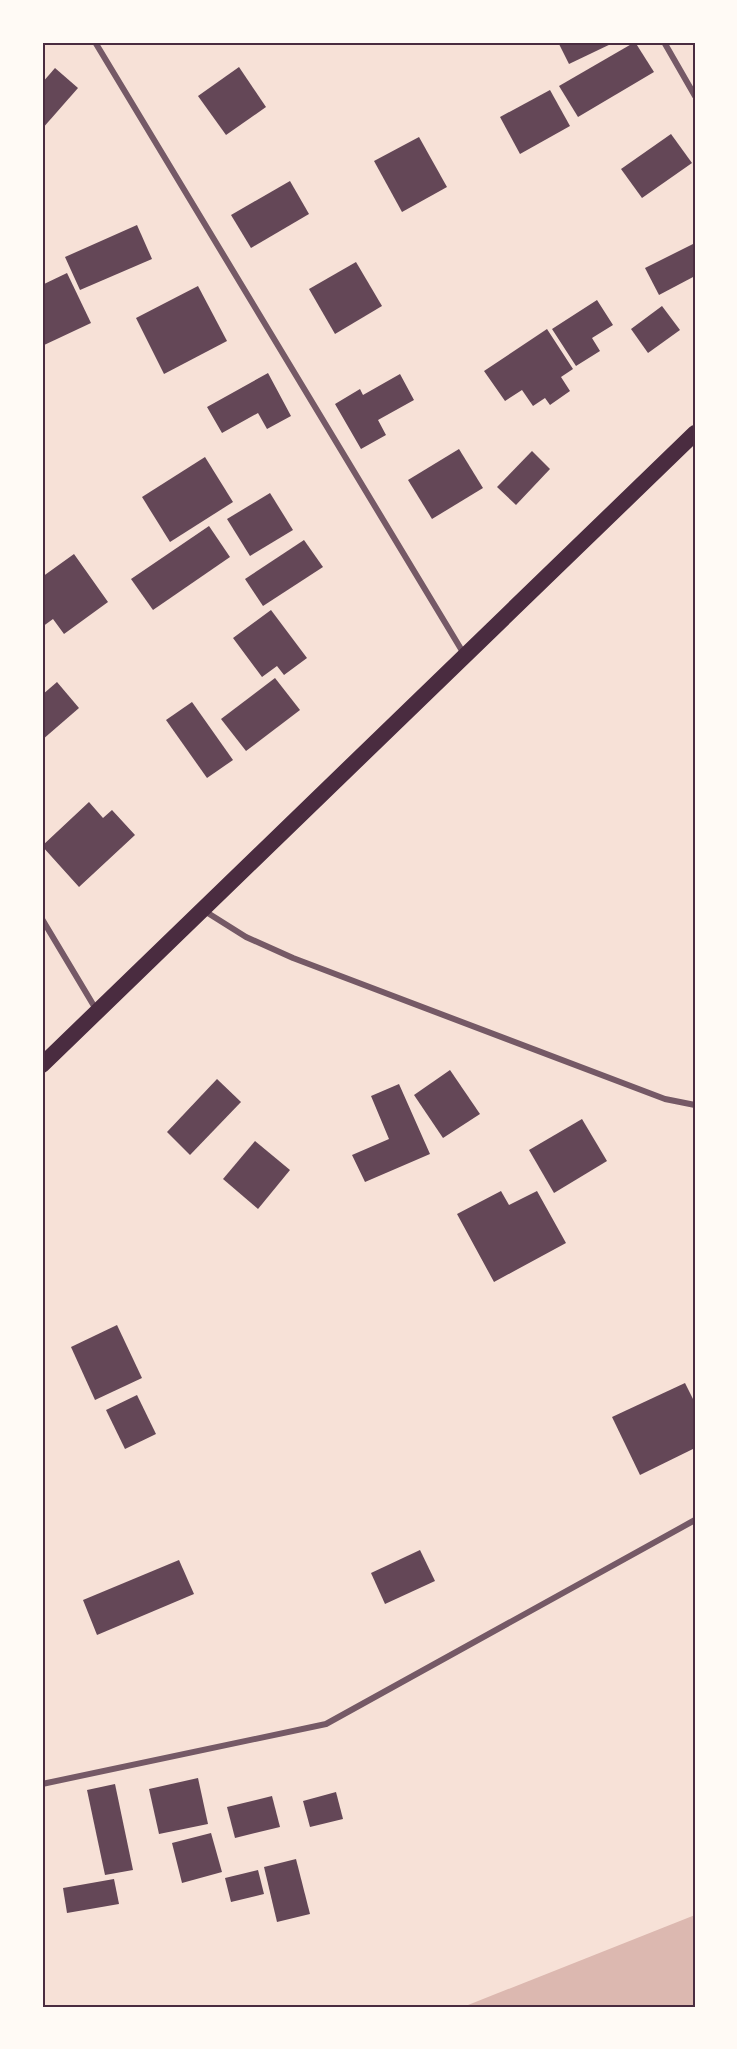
<svg xmlns="http://www.w3.org/2000/svg" width="737" height="2049" font-family="Overpass,sans-serif">
  <style>
    .water { fill: #dcb8b0 }
    .building { fill: #644757 }
    .lines { fill: none; stroke-linecap: round; stroke-linejoin: round }
    .minor { stroke: #755966; stroke-width: 6 }
    .trunk { stroke: #4a2c40; stroke-width: 16 }
    .neatline { fill: none; stroke: #4a2c40; stroke-width: 2 }
  </style>
  <rect width="100%" height="100%" fill="#f7e1d7"/>
  <!-- water -->
  <polygon class="water" points="695,1915 695,2007 463,2007"/>
  <!-- building -->
  <g class="building">
    <polygon points="558,42 615,42 569,64"/>
    <polygon points="635,42 654,72 578,117 559,86"/>
    <polygon points="239,67 266,107 226,135 198,96"/>
    <polygon points="55,68 78,88 42,129 42,83"/>
    <polygon points="550,90 570,126 520,154 500,117"/>
    <polygon points="671,134 692,163 642,198 621,169"/>
    <polygon points="419,137 447,187 402,212 374,161"/>
    <polygon points="290,181 309,214 251,248 231,215"/>
    <polygon points="137,225 152,259 80,290 65,257"/>
    <polygon points="695,243 695,276 659,295 645,268"/>
    <polygon points="356,262 382,306 335,334 309,289"/>
    <polygon points="67,273 91,323 42,346 42,285"/>
    <polygon points="198,286 227,341 164,374 136,318"/>
    <polygon points="597,300 613,325 592,338 600,351 576,366 552,329"/>
    <polygon points="662,306 680,330 648,353 631,329"/>
    <polygon points="547,329 573,369 561,377 570,391 550,405 545,398 533,406 522,390 505,401 484,371"/>
    <polygon points="268,373 291,416 267,429 258,413 222,433 207,407"/>
    <polygon points="400,374 414,400 378,420 386,435 361,449 335,404 360,389 363,395"/>
    <polygon points="459,449 483,488 432,519 408,480"/>
    <polygon points="532,451 550,469 516,505 497,487"/>
    <polygon points="205,457 233,502 170,542 142,497"/>
    <polygon points="270,493 293,530 250,556 227,519"/>
    <polygon points="209,526 230,557 153,610 131,579"/>
    <polygon points="304,540 323,567 263,606 245,579"/>
    <polygon points="74,554 108,602 64,634 53,619 42,627 42,577"/>
    <polygon points="271,610 307,658 284,675 277,666 262,677 233,638"/>
    <polygon points="275,678 300,710 246,751 221,719"/>
    <polygon points="57,682 79,708 42,740 42,695"/>
    <polygon points="192,702 233,760 207,778 166,720"/>
    <polygon points="89,802 103,818 112,810 135,835 79,887 42,846"/>
    <polygon points="450,1070 480,1114 443,1138 414,1095"/>
    <polygon points="217,1079 241,1102 190,1155 167,1132"/>
    <polygon points="399,1084 430,1154 365,1182 352,1155 389,1139 371,1096"/>
    <polygon points="582,1119 607,1161 554,1193 529,1150"/>
    <polygon points="255,1141 290,1170 258,1209 223,1179"/>
    <polygon points="501,1191 509,1205 537,1191 566,1243 494,1282 457,1214"/>
    <polygon points="117,1325 142,1378 95,1400 71,1347"/>
    <polygon points="685,1383 695,1403 695,1448 640,1475 612,1417"/>
    <polygon points="137,1395 156,1434 125,1449 106,1410"/>
    <polygon points="420,1550 435,1581 385,1604 371,1573"/>
    <polygon points="179,1560 194,1594 97,1635 83,1600"/>
    <polygon points="198,1778 208,1824 159,1834 149,1789"/>
    <polygon points="115,1784 133,1870 105,1875 87,1790"/>
    <polygon points="336,1792 343,1819 310,1827 303,1801"/>
    <polygon points="272,1796 280,1827 235,1838 227,1807"/>
    <polygon points="211,1833 222,1872 182,1883 172,1843"/>
    <polygon points="296,1859 310,1914 277,1922 264,1867"/>
    <polygon points="258,1870 264,1894 231,1902 225,1878"/>
    <polygon points="114,1879 119,1904 67,1913 63,1888"/>
  </g>
  <g class="lines">
    <!-- minor -->
    <g class="minor">
      <polyline points="95,42 464,654"/>
      <polyline points="664,42 695,96"/>
      <polyline points="203,910 246,937 293,958 665,1099 695,1105"/>
      <polyline points="42,919 97,1011"/>
      <polyline points="42,1784 326,1724 695,1520"/>
    </g>
    <!-- trunk -->
    <polyline class="trunk" points="42,1065 695,433"/>
  </g>
  <!-- border -->
  <rect width="737" height="2049" fill="none" stroke="#fffaf5" stroke-width="87"/>
  <rect x="44" y="44" width="650" height="1962" class="neatline"/>
</svg>
